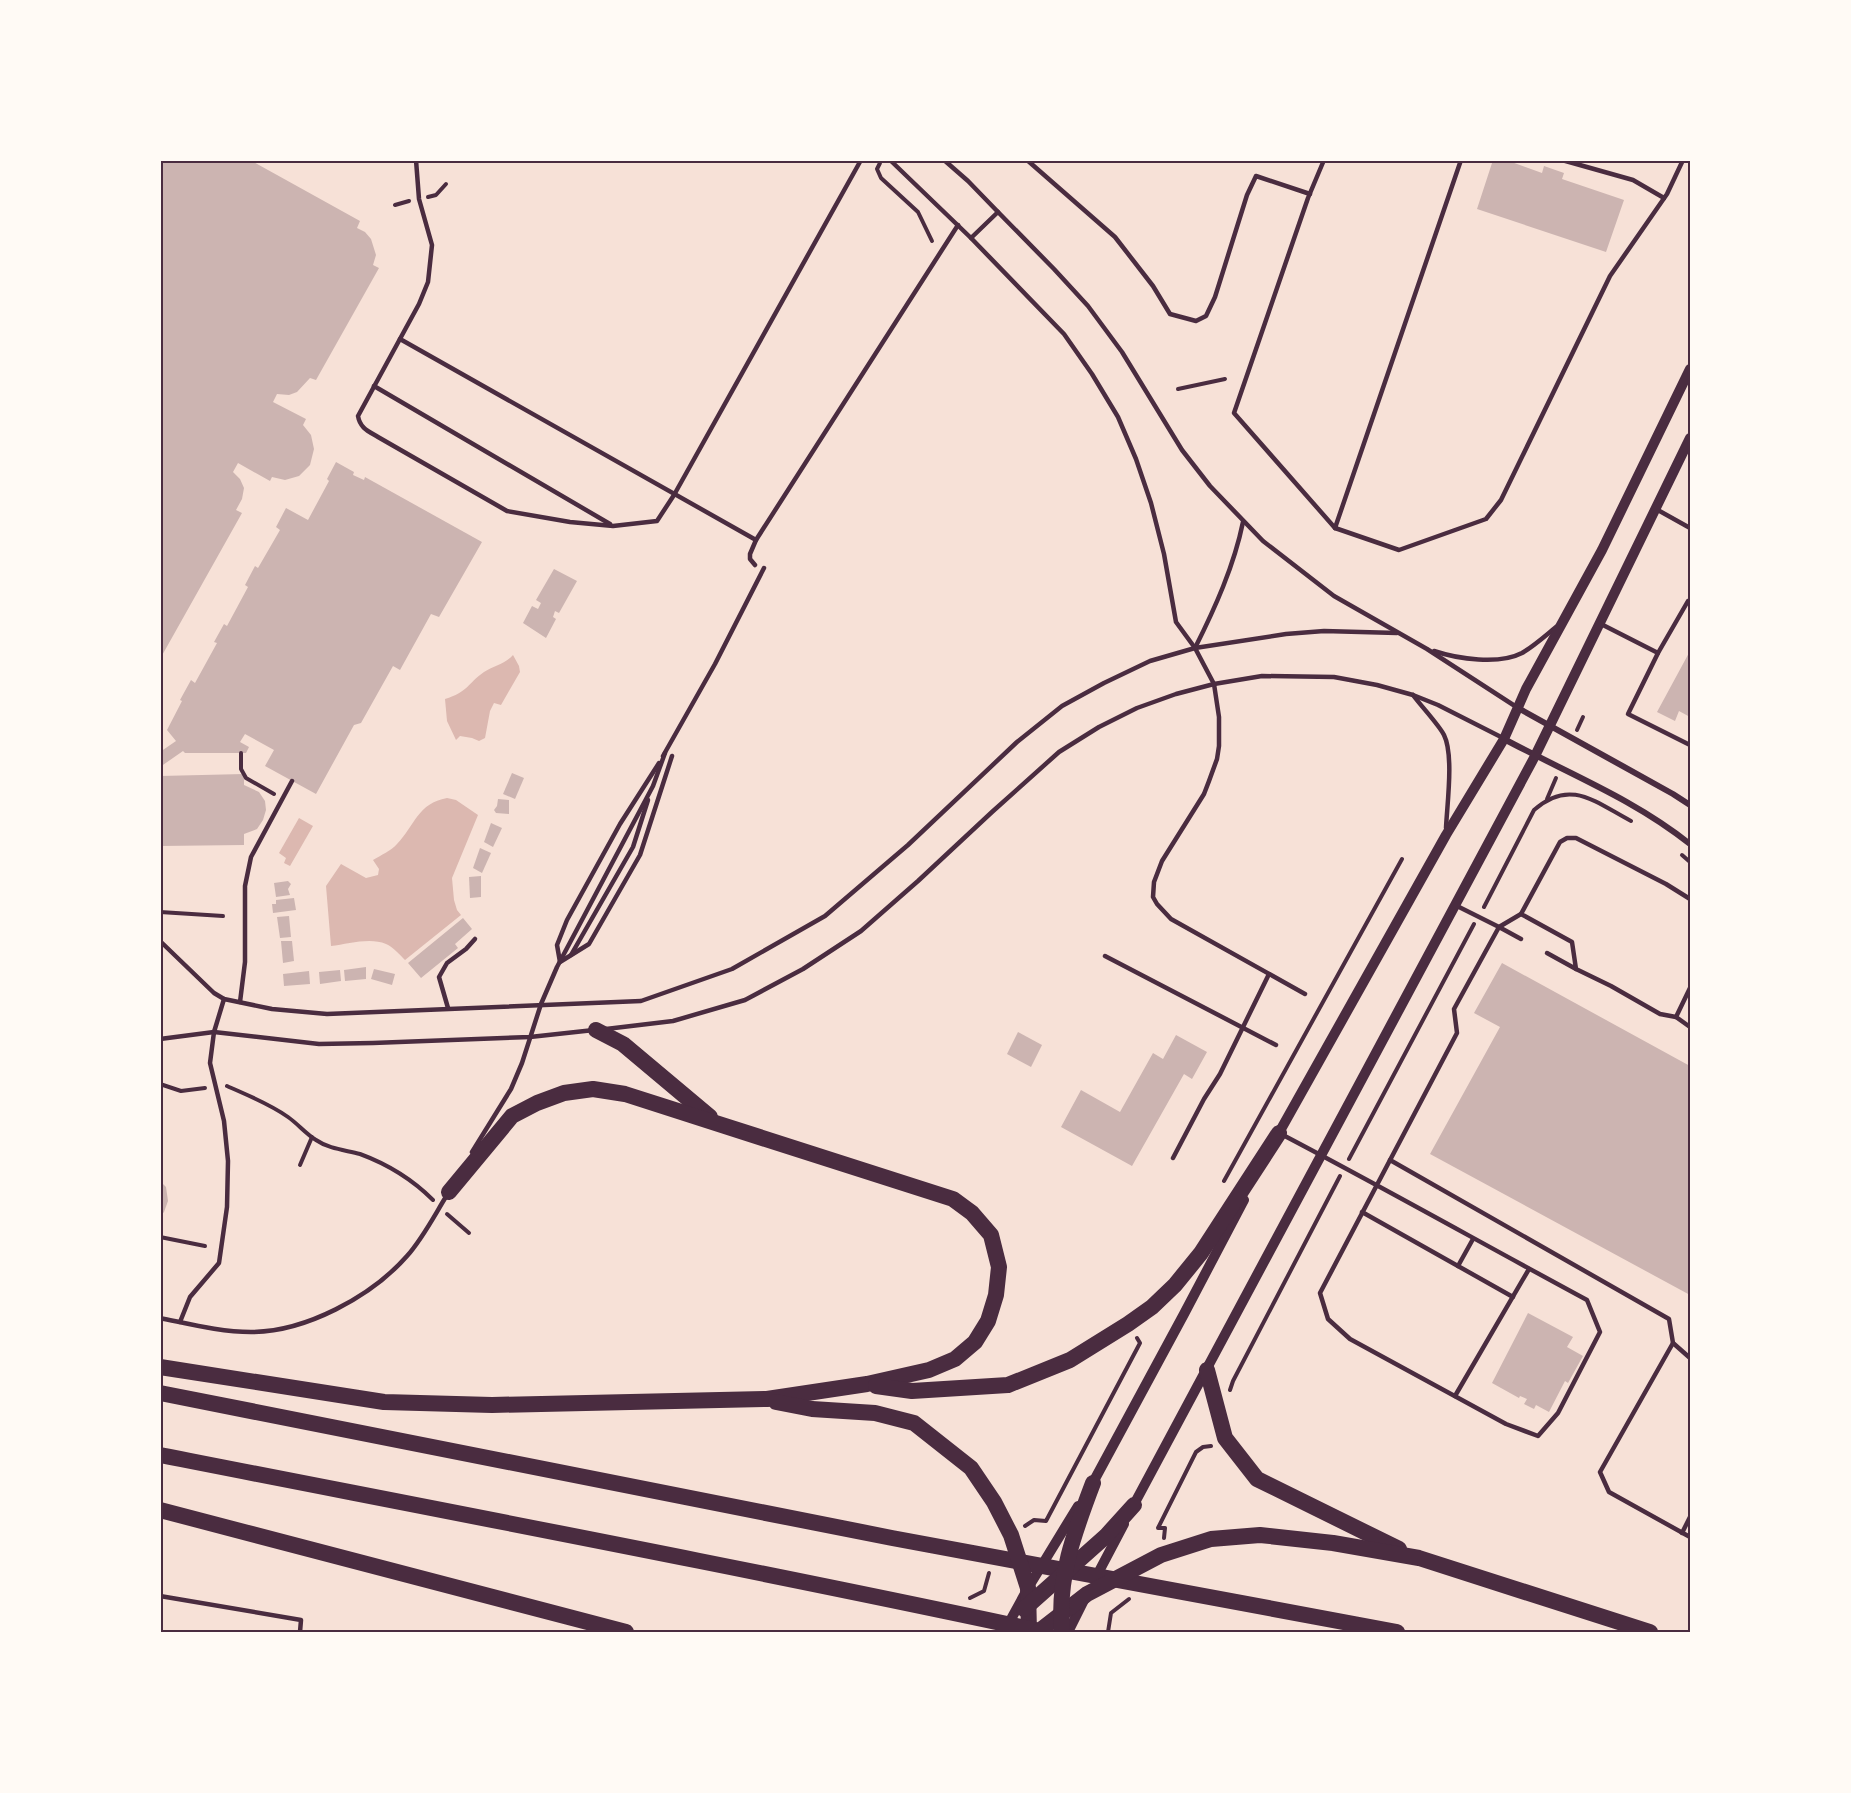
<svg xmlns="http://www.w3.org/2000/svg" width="1851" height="1793" font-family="Mulish,sans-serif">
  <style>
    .water { fill: #dcb8b0 }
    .building { fill: #ccb4b1 }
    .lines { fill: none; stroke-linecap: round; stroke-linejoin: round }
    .path { stroke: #4a2c40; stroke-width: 4 }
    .service { stroke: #4a2c40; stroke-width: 4.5 }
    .minor { stroke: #4a2c40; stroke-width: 6 }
    .tertiary { stroke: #4a2c40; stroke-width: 10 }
    .motorway { stroke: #4a2c40; stroke-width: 16 }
    .neatline { fill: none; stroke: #4a2c40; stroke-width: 2 }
  </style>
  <rect width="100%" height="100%" fill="#f7e1d7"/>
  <!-- water -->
  <g class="water">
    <path d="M513,655L519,666L520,672L501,705L494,703L490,711L485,738L479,741L472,738L460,736L456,740L447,721L445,699C468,692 467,684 484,672C493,666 505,664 513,655Z"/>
    <path d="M447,798L456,800L478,815L452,878L454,900L457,910L461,915L405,960C400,955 393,947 386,944C370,937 348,944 331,946L326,886L341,864L366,878L378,875L379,869L373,860C381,855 391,851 397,844C415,825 418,803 447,798Z"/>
    <polygon points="299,818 313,826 290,866 284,863 286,858 279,853"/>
  </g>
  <!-- building -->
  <g class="building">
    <polygon points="160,160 250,160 360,221 357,228 365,232 371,239 376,255 373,265 379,268 316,380 310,378 297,392 289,395 277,394 273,402 306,419 303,425 311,435 314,449 310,465 299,476 285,480 272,477 270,481 238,463 233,472 240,479 244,488 242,499 236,510 242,513 160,659"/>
    <polygon points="1493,160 1506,160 1542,173 1544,166 1564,173 1562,179 1624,200 1606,252 1477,209"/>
    <polygon points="336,462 354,472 353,475 364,480 365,477 482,542 439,617 431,614 400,670 393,666 361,723 354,725 316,794 265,766 274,750 245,734 240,742 249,747 246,753 185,753 183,751 160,767 160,752 176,741 167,730 182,701 180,700 191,680 195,683 217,643 214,642 224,624 227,626 248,587 245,585 255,566 258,568 280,530 276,527 286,508 308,520 329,481 327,479"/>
    <polygon points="554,569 577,581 559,613 555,611 553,617 556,619 546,638 523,623 532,606 538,609 541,603 536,600"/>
    <polygon points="1690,651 1690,717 1679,711 1675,721 1657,712"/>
    <polygon points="512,773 524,778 515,799 503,794"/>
    <polygon points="244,774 244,785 259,792 265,801 266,810 263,820 257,829 244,834 244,845 160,846 160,776"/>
    <polygon points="498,799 509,800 509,814 496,813 494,810 497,806"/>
    <polygon points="491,823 502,828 493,847 484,842"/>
    <polygon points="480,848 491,853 482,873 473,868"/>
    <polygon points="481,876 481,897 470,898 469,877"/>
    <polygon points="288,881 291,884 288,889 290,895 276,897 274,883"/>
    <polygon points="294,898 296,910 273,913 272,904 276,904 276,900"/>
    <polygon points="289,916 291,937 280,938 277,917"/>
    <polygon points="463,918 472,929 455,944 458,948 421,978 408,963"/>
    <polygon points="281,941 292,941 294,961 283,963"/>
    <polygon points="1502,963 1690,1066 1690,1295 1430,1154 1500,1027 1474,1013"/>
    <polygon points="366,967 366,979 345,981 344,970"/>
    <polygon points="374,969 395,974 392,985 371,979"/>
    <polygon points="340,970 341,981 320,984 319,972"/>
    <polygon points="309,971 310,984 284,986 283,974"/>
    <polygon points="1018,1032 1042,1045 1031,1067 1007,1054"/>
    <polygon points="1176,1035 1207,1052 1192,1079 1184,1074 1132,1166 1061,1127 1081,1090 1120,1112 1153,1053 1163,1059"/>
    <polygon points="160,1181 166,1187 168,1201 164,1212 160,1217"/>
    <polygon points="1528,1313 1573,1337 1567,1347 1583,1356 1568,1383 1565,1381 1549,1412 1536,1405 1534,1409 1524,1404 1527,1399 1520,1396 1519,1398 1492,1383"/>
  </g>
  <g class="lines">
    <!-- path -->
    <g class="path">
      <polyline points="880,163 877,169 881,178 918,212 932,241"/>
      <polyline points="428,197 436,195 446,184"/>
      <polyline points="395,205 409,201"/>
      <polyline points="1178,389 1225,379"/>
      <polyline points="1577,730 1583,717"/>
      <polyline points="241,753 241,769 246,778 274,794"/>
      <polyline points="1547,799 1556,778"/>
      <polyline points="1682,855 1690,862"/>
      <path d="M1484,907L1534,810C1570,778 1595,802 1631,821"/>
      <polyline points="160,912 223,916"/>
      <polyline points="160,1084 181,1091 205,1088"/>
      <path d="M227,1086C247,1095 270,1104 288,1117C298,1124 306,1134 316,1140C329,1149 345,1150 360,1154C387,1164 412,1179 433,1200"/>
      <polyline points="1349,1159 1474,924"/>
      <polyline points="300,1165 312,1137"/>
      <polyline points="1224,1181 1402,859"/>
      <polyline points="447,1214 469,1233"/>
      <polyline points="160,1237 205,1246"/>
      <polyline points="1230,1390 1233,1381 1340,1176"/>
      <polyline points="1025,1526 1034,1520 1046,1521 1140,1343 1137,1338"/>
      <polyline points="1164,1538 1165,1528 1158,1528 1196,1452 1203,1447 1211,1446"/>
      <polyline points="970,1598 984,1591 989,1573"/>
      <polyline points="1108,1632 1111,1613 1129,1599"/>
    </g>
    <!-- service -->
    <g class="service">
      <path d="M416,160L419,199L432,245L428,282L419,304L358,416C360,428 368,431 378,437L507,511L570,522L613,526L657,521L674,495L861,160"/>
      <polyline points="890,160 971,238 1064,334 1092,374 1118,417 1136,459 1151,503 1164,554 1176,622 1195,648 1214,684 1219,717 1219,746 1217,759 1209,781 1204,794 1162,861 1154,882 1153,897 1157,904 1171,919 1305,994"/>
      <polyline points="944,160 968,181 998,212 1054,269 1088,306 1122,352 1182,450 1210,486 1263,541 1334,596 1427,649 1518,708"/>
      <polyline points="1027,160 1115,237 1153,286 1170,314 1196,321 1206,316 1215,297 1247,195 1256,176 1310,194"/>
      <polyline points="1324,160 1308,198 1234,413 1335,528"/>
      <polyline points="1461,160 1335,528 1399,550 1486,519 1501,500 1610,276 1667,194 1683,160"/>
      <polyline points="1562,160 1633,180 1664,198"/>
      <polyline points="971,238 998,212"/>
      <polyline points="400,339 756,540"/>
      <polyline points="374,386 610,524"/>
      <polyline points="1656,509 1690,528"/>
      <polyline points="755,565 750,559 750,554 756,540 958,225"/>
      <polyline points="1601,624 1658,653 1688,601 1690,602"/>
      <path d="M1195,648C1215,608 1234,566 1243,522"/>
      <path d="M1434,651C1458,659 1499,665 1522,653C1534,646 1545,636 1556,627"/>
      <polyline points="1658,653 1628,714 1690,745"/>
      <path d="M1413,695C1421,706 1439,725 1444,735C1454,755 1447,805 1446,828"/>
      <polyline points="663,756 715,664 764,568"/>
      <polyline points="659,763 620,824 567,920 557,945 560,962 589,944 640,855 672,756"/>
      <polyline points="1690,899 1666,884 1576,838 1567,838 1560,842 1521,914 1572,942 1576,969 1611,986 1660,1014 1676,1017 1690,988"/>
      <polyline points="1455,905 1499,927 1521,914"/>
      <polyline points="160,941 214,993 224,999 272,1009 327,1014 641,1001 732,969 825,916 908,845 1017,742 1062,706 1104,683 1150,661 1195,648 1286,634 1324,631 1397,633"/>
      <polyline points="1547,953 1576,969"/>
      <polyline points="571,955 633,847 648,800"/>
      <polyline points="1105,956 1276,1045"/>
      <polyline points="240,1002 245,962 245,886 251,857 292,781"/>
      <polyline points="448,1008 439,977 447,963 466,949 475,939"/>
      <polyline points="1676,1017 1690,1027"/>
      <polyline points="606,1029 673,1021 745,1000 803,969 861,931 918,881 992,812 1059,752 1099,727 1137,708 1176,694 1214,684 1262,676 1334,677 1377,685 1413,695 1438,705 1503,738"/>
      <polyline points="160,1039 214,1032 319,1044 373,1043 530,1037 594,1030"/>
      <path d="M1281,1134C1384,1188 1485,1245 1587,1300L1600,1332L1558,1413L1538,1436L1506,1424L1350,1339L1328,1319L1320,1293L1457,1033L1454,1009L1499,927L1521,939"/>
      <polyline points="472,1152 511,1089 522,1063 541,1004 557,967 653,786 665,753"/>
      <polyline points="1173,1158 1204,1099 1220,1074 1269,974"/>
      <polyline points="1390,1160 1669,1319 1673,1343 1690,1358"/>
      <polyline points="1362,1212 1513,1297"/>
      <polyline points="1458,1266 1473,1239"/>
      <path d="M160,1318C190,1324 221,1332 251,1332C305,1332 371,1297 407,1256C423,1238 434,1216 447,1195"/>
      <polyline points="180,1322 190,1297 219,1263 227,1207 228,1161 224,1121 210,1063 214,1032 224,999"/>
      <polyline points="1673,1343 1600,1472 1609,1492 1690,1537"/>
      <polyline points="1455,1396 1529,1269"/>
      <polyline points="1682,1533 1690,1517"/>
      <polyline points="160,1596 301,1620 300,1632"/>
    </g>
    <!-- minor -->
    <g class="minor">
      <polyline points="1518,708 1673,794 1690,805"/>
      <path d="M1504,739C1567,773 1634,799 1690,844"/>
    </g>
    <!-- tertiary -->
    <g class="tertiary">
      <polyline points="1276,1138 1446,835 1504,739 1526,689 1602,550 1690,369"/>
      <polyline points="1090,1488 1184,1314 1244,1200"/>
      <polyline points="1131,1510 1535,756 1690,438"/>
      <polyline points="1095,1579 1124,1524"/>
      <polyline points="1004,1632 1028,1588 1078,1506"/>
      <polyline points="1068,1632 1085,1598"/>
    </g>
    <!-- motorway -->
    <g class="motorway">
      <polyline points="596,1030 623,1044 710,1117"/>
      <polyline points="160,1367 384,1402 492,1405 767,1399 867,1384 929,1370 955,1359 975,1342 988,1321 996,1295 999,1267 991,1235 972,1213 953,1199 625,1094 593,1089 564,1093 537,1103 512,1116 449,1192"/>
      <polyline points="1207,1370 1225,1438 1257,1479 1399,1549"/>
      <polyline points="876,1386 912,1391 1008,1385 1070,1360 1128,1324 1152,1307 1175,1285 1201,1253 1279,1133"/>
      <polyline points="160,1393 892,1538 1397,1632"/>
      <polyline points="776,1402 812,1409 875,1413 914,1423 971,1468 994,1502 1011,1535 1028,1588 1029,1632"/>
      <path d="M160,1455C455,1513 750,1569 1044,1632"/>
      <polyline points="160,1510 626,1632"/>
      <polyline points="1024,1609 1106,1536 1134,1505"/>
      <polyline points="1038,1632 1087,1594 1161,1555 1211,1539 1260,1535 1333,1543 1419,1558 1650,1632"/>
      <path d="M1062,1632C1057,1578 1074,1533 1093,1483"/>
    </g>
  </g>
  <!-- border -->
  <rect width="1851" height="1793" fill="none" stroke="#fffaf5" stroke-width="324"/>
  <rect x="162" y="162" width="1527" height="1469" class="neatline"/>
</svg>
